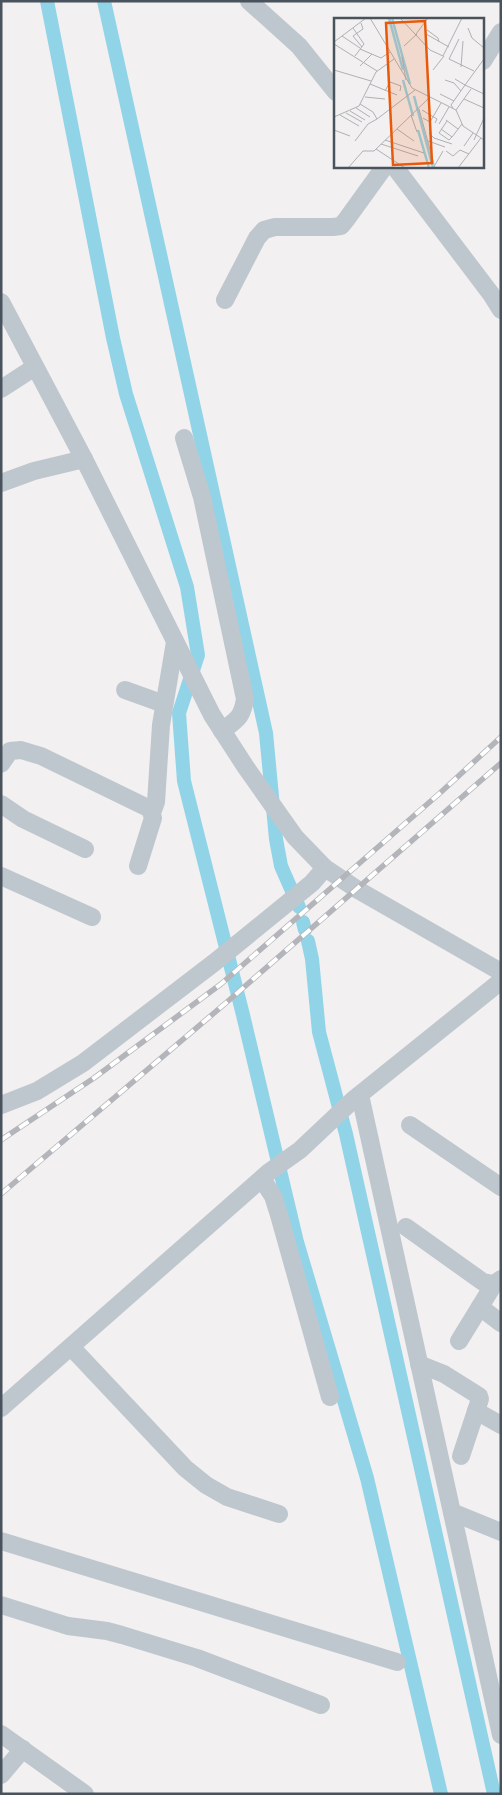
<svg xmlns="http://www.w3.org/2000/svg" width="502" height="1795" font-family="Montserrat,sans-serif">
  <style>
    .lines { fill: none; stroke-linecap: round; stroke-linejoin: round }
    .canal { stroke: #91d4e8; stroke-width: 14 }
    .minor { stroke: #bfc7ce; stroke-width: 18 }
    .rail-casing { stroke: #b3b5ba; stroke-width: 5.5 }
    .rail { stroke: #fff; stroke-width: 4; stroke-dasharray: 11; stroke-linecap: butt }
    .inset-river { fill: none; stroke: #91d4e8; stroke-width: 2.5 }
    .inset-road { fill: none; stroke: #aeb1b5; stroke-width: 1 }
    .view { fill: #e8590c; fill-opacity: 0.15; stroke: #e8590c; stroke-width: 2.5 }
    .inset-edge { fill: none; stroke: #49535d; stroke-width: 2.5 }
  </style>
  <rect width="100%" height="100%" fill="#f2f0f0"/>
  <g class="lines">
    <!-- canal -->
    <g class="canal">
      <polyline points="47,1 113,338 126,394 187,587 198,655 179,713 184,781 243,1015 297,1242 367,1478 441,1794"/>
      <polyline points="104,1 266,733 276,839 281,866 299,907"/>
      <polyline points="303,922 305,930"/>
      <polyline points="308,941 312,959 319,1032 346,1134 494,1794"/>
    </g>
    <!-- minor -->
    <g class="minor">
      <polyline points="249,1 299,46 336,92"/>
      <polyline points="483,61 501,32"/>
      <polyline points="394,166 491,294 501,310"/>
      <polyline points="225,300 257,238 264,230 275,227 333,227 341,226 346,220 385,166"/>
      <polyline points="1,302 84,459 212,715 245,766 295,837 325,868 358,890 501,972"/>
      <polyline points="1,389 35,367"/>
      <path d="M184,438L202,497L245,699C242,718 237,719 222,731"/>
      <polyline points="1,483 34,471 84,459"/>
      <polyline points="125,690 164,704"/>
      <polyline points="1,764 10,751 21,750 41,756 150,809 153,818 138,866"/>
      <polyline points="1,804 23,819 85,849"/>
      <polyline points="152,813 156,802 161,725 175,642"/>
      <polyline points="1,876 92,917"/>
      <polyline points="360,1095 501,1735"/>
      <polyline points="1,1105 37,1091 83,1063 215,962 312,883 325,868"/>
      <polyline points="410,1125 501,1187"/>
      <polyline points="262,1179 273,1196 279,1215 330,1397"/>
      <polyline points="406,1227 483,1282 494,1284 501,1279"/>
      <polyline points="480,1307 501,1323"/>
      <polyline points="459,1341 494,1284"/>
      <polyline points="72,1348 185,1468 206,1485 227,1497 279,1514"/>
      <polyline points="419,1364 444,1374 479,1396 480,1399 461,1456"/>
      <polyline points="1,1408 269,1172 300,1150 353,1100 501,981"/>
      <polyline points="476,1411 501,1425"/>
      <polyline points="452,1512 501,1532"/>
      <polyline points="1,1541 397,1662"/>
      <polyline points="1,1605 68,1626 107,1631 122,1635 197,1658 321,1705"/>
      <polyline points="1,1734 85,1794"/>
      <polyline points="1,1775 23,1749"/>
    </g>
    <!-- rail casing -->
    <g class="rail-casing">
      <g id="rail">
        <polyline points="1,1140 94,1078 221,984 440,793 501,737"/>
        <polyline points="1,1194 227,1002 501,763"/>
      </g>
    </g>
    <!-- rail -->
    <use href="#rail" class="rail"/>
  </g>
  <!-- overview -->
  <g transform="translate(334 18)">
    <rect width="150" height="150" fill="#f2f0f0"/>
    <path class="inset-river" d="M55,0L69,52M58,0L76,66M69,62L79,98M80,78L99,150M84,112L95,150"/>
    <path class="inset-road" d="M36,0L78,70L122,92L129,108L150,122M66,0L96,32L109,38L128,0M27,5L29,11L19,18L28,29M19,10L30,26L21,38M134,10L138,20L150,30M93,12L104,20L105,24M82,16L94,0M92,16L115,29M8,18L26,30M125,21L115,41L140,53M0,24L32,0M0,26L43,53M70,28L83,16M26,31L47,40L56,34M68,39L72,62M26,48L38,36M127,49L129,23M0,52L37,63M99,52L110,38M121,61L131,67L150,41M111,62L120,65L127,73M36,66L63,77M51,73L56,64L67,68L66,73M106,76L120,83M31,79L51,81M130,81L150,90M26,86L39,94L43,101L81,72M22,90L36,99M119,90L117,87L131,67L150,76M85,91L101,150M88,92L103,101L101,105M122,92L137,71M16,93L31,102M12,95L28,104M6,97L25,108M77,97L83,114M0,99L25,88L42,54L60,41M89,100L96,104L107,85M112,102L124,111M113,103L105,115L115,122L118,119M105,106L115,89M63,111L80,123M107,111L118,119L128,106M0,112L16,118M95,115L100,120L118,126M51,122L90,135M140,122L150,100M21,123L34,106L43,101M94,123L111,129M47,126L84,138M130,128L139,115M42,131L71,150M112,133L119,138L126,132L135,136M101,147L109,133M14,150L29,133H40L95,80M124,150L147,120"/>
    <path class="view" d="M91,3L98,145L59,147L52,5Z"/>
    <rect width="150" height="150" class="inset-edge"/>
  </g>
  <!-- border -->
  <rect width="502" height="1795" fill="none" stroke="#49535d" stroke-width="5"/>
</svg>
